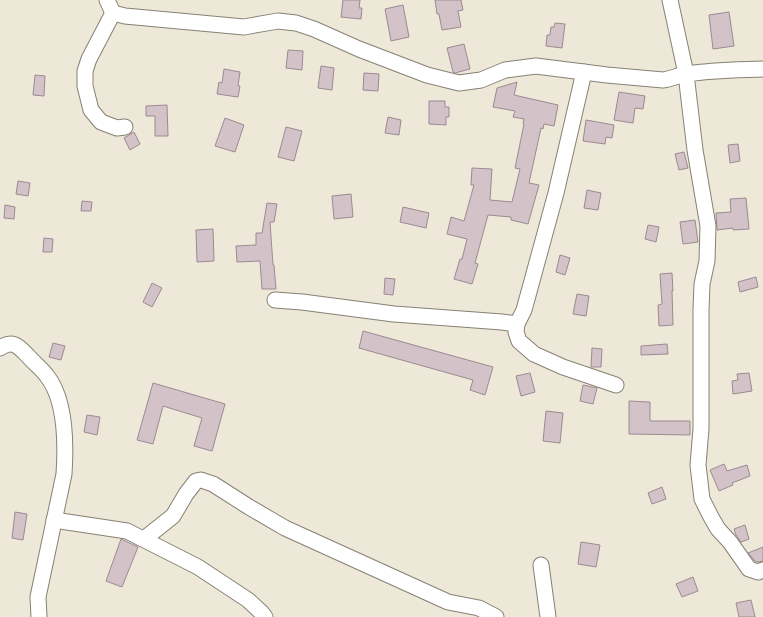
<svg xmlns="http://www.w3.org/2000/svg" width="763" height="617" font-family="'Titillium Web',sans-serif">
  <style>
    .building { fill: #d3c2c8; stroke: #9b8b91 }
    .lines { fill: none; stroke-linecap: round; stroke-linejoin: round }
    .minor-casing { stroke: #878174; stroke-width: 17 }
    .minor { stroke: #fff; stroke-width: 15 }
  </style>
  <rect width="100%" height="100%" fill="#eee8d9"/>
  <!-- building -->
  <g class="building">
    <polygon points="343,0 360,0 359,8 362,8 361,19 341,17"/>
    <polygon points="435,0 461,0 463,10 458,11 461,27 442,30 439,14 437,14"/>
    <polygon points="403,5 409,37 391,41 385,9"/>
    <polygon points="729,12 734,46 713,49 709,15"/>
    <polygon points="555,23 565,24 562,48 546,46 547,35 550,35 551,27 554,27"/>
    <polygon points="464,44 470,69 455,73 453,72 447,48"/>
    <polygon points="288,50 303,51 302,70 286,68"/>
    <polygon points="321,66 334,68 332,90 318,88"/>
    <polygon points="224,69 240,72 238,86 240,86 238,97 217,94 219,82 222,83"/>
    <polygon points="364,73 379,74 378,91 363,90"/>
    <polygon points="35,75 45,76 44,96 33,95"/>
    <polygon points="517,82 514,95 558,105 554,126 544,124 543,129 541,128 529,183 539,185 528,224 511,220 511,217 488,215 475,263 478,264 472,284 454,279 460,259 462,259 467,239 447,234 451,217 464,221 474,185 471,185 472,168 492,169 490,200 512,202 520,169 515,168 524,124 523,124 524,119 513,117 515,111 493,107 497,88"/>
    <polygon points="619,92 645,96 643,109 635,108 633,123 614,120"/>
    <polygon points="429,101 445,101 445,107 449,107 449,117 446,117 446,125 429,124"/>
    <polygon points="167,105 168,136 155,136 155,116 146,116 146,106"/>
    <polygon points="388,117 401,120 399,135 385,133"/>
    <polygon points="225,118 244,125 235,152 215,146"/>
    <polygon points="586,120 614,125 612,138 606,137 605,144 583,141"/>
    <polygon points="286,127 302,131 294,161 278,157"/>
    <polygon points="134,132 140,144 130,150 124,138"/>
    <polygon points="738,144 740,161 730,163 728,145"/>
    <polygon points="684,152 688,168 679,170 675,154"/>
    <polygon points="18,181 30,183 28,196 16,194"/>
    <polygon points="587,190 601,193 598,210 584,208"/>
    <polygon points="351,194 353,217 334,219 332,196"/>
    <polygon points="746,198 749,229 733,230 733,228 717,230 716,213 731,212 730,199"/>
    <polygon points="82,201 92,202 91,211 81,211"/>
    <polygon points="267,203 277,204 274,222 270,222 273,265 274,265 276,289 262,289 260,261 237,262 236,246 256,245 256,233 262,233"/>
    <polygon points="5,205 15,207 14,219 4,218"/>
    <polygon points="403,207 429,213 426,228 400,222"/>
    <polygon points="695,220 698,242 683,244 680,222"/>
    <polygon points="648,225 659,227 656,242 645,239"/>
    <polygon points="213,229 214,261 197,262 196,230"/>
    <polygon points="44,238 53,239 52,252 43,252"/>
    <polygon points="560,255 570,258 565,275 556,272"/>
    <polygon points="672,273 673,291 672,291 673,325 659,326 658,305 662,304 660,274"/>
    <polygon points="756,277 758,287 740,292 738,282"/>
    <polygon points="385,278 395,279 393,295 384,294"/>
    <polygon points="152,283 162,288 152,307 143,302"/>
    <polygon points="577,294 589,296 586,316 573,314"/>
    <polygon points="363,331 493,367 485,395 470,390 473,380 359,348"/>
    <polygon points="53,343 65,346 61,360 49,357"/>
    <polygon points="667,344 668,354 641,355 641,346"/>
    <polygon points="592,348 602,349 601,367 591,367"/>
    <polygon points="530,373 535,392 521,396 516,376"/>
    <polygon points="749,373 752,391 733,394 732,381 738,380 737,374"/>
    <polygon points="153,383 225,404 212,451 194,446 202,418 163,406 153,444 137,440"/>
    <polygon points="583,385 597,388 593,404 580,401"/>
    <polygon points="629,401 650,402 650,421 690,421 690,435 629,434"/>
    <polygon points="546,411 563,413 560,443 543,441"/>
    <polygon points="87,415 100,417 97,435 84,432"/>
    <polygon points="724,464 727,471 747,465 750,476 732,483 733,485 719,491 710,470"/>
    <polygon points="662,487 666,499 652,504 648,493"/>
    <polygon points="15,512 27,514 23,540 12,538"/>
    <polygon points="745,525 749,539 741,542 736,535 734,529"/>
    <polygon points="121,539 138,547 122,587 106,581"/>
    <polygon points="581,542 600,545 596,567 578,564"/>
    <polygon points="763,547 763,561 758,562 755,561 748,553"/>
    <polygon points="693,577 698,591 682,597 676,584"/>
    <polygon points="751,600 755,617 739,617 736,603"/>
  </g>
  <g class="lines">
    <!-- minor casing -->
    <g class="minor-casing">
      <g id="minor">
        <path d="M107,0L113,13L125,16L244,27L278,21L296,23L314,29L359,49L427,75L459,83L481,80L505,70L536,66L607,75L663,80C671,79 679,75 687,74C712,70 738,70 763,69"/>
        <polyline points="670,0 686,74 695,150 708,226 707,261 702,284 701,310 701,429 698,465 702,499 711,517 718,529 730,542 749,569 758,572 763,570"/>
        <polyline points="113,13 89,59 85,71 85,86 91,110 101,122 117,128 125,127"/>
        <polyline points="584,72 556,193 524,310 517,324 516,332 519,341 534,354 563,367 616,385"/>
        <polyline points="275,300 302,302 394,314 502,322 517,324"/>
        <path d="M0,348C13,339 19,347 28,356C34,363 42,369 47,376C66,400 66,444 64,474L38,597L39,617"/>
        <polyline points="54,520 127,531 198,567 248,600 262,613 265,617"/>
        <polyline points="144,539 173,516 186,494 196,481 201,480 213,484 249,507 285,528 448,602 479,608 496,617"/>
        <polyline points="541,565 548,617"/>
      </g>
    </g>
    <!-- minor -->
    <use href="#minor" class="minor"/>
  </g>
</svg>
